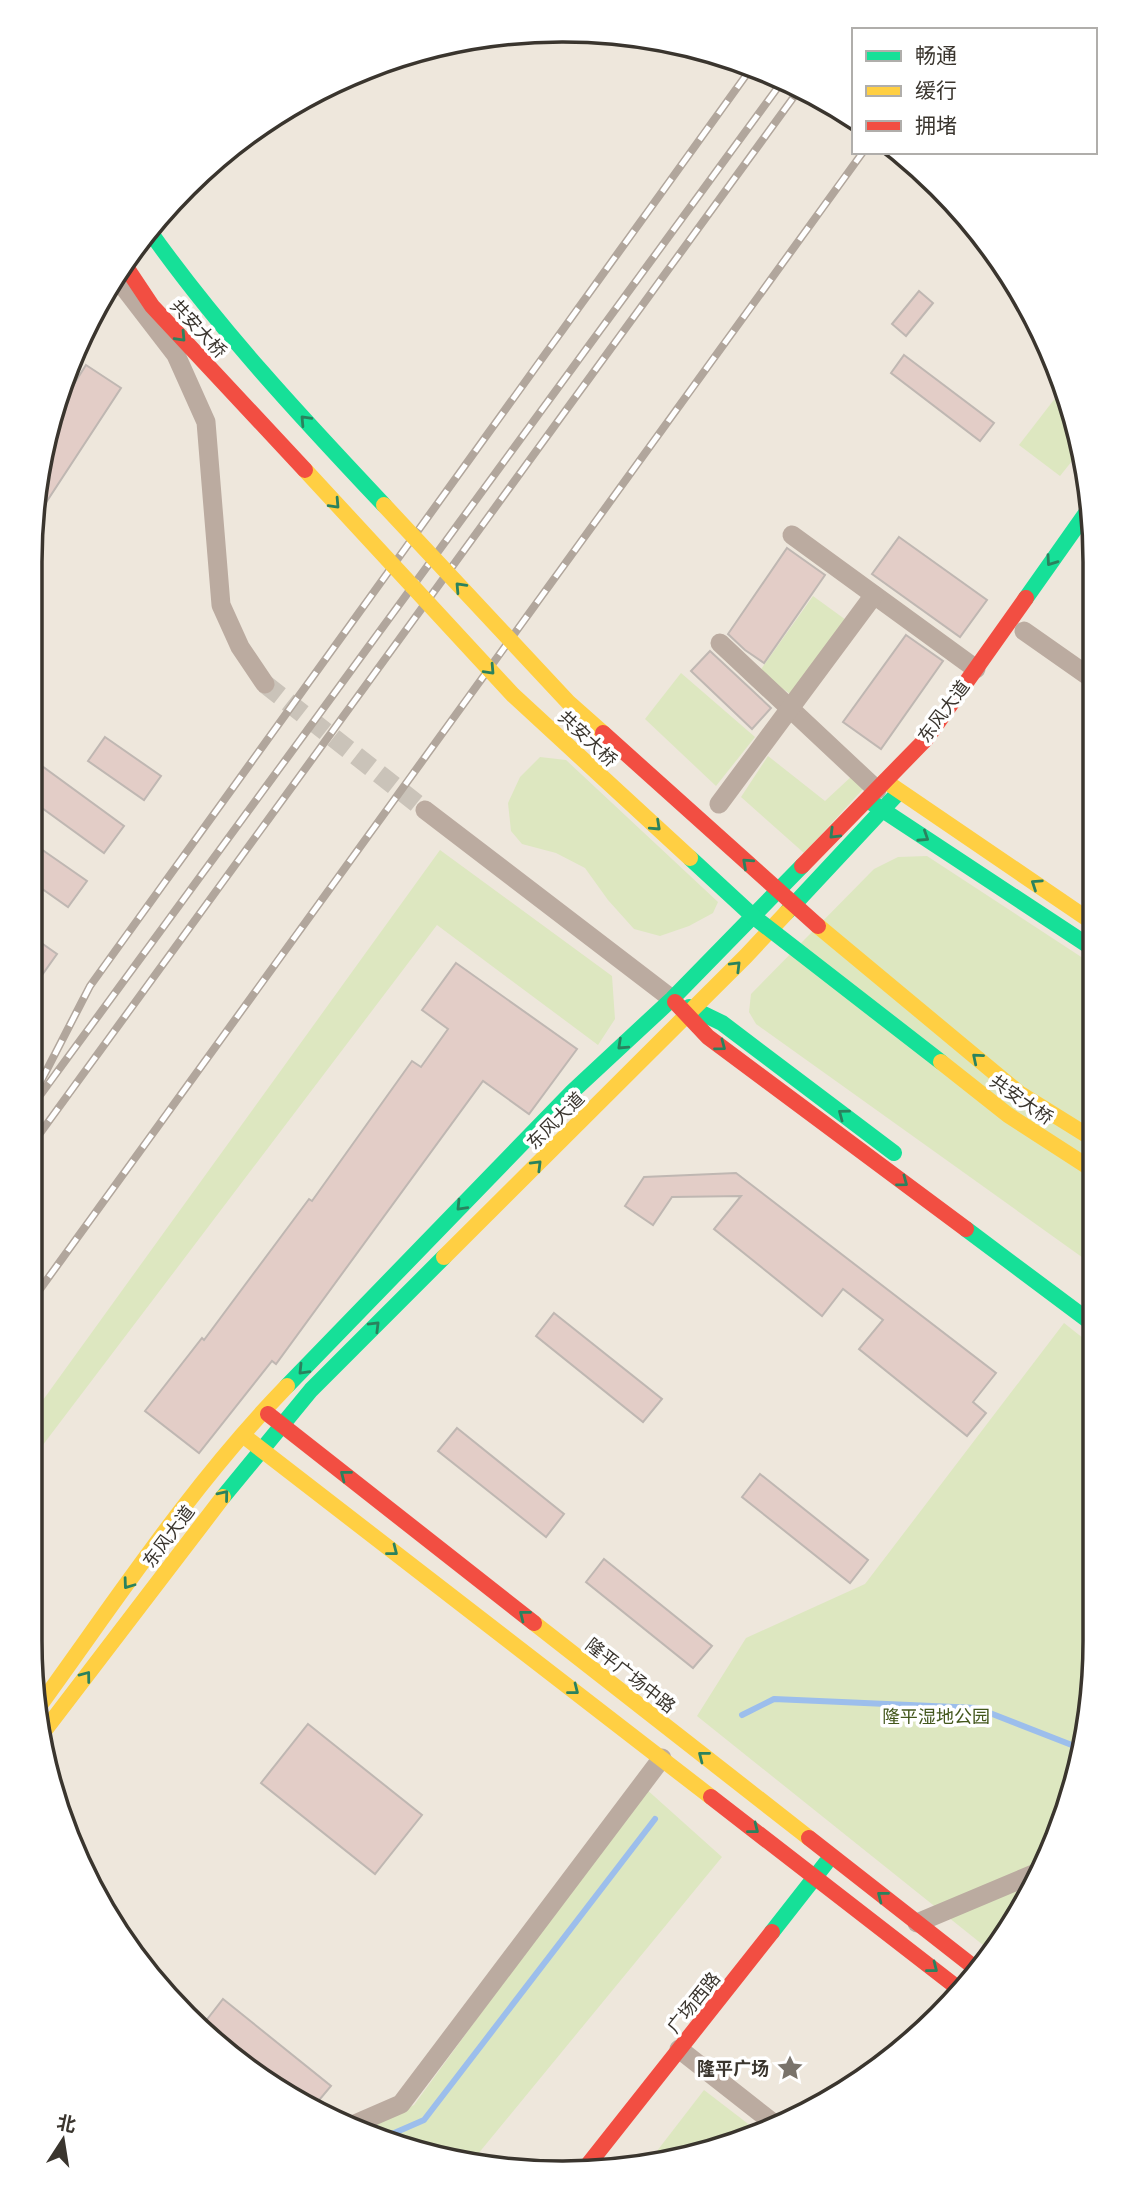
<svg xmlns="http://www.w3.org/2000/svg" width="1125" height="2203" font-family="Commissioner,'Noto Sans SC',sans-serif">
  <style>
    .green { fill: #dde7c0 }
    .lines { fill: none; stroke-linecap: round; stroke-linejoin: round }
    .stream { stroke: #9cbeec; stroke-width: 6 }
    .building { fill: #e3cdc7; stroke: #bfb7b2; stroke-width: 2 }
    .street-tunnel { stroke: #cac3b9; stroke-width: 19; stroke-dasharray: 19 10; stroke-linecap: butt }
    .street { stroke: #bbaba0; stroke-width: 19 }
    .fast { stroke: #16e098; stroke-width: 16 }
    .slow { stroke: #ffcf43; stroke-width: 16 }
    .jam { stroke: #f24e42; stroke-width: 16 }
    .rail-casing { stroke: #b1a69c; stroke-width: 8 }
    .rail { stroke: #fff; stroke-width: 5; stroke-dasharray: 16; stroke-linecap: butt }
    .fast-bridge { stroke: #16e098; stroke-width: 16 }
    .slow-bridge { stroke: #ffcf43; stroke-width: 16 }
    .jam-bridge { stroke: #f24e42; stroke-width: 16 }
    .oneway { stroke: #2a825e }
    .labels { text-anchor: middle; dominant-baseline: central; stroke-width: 7; stroke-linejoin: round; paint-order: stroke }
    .street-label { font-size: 18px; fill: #3a352e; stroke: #fff }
    .park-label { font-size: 18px; fill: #43571c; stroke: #fff }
    .poi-label { font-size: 18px; font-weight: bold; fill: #3a352e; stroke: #fff; text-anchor: end }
    .rim { fill: none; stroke: #3a352e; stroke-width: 3.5 }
  </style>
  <rect width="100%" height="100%" fill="#eee7dc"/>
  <!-- green -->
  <g class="green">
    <polygon points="1063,388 1080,451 1060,476 1019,445"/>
    <polygon points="813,596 846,620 793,696 759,672"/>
    <polygon points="681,673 755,737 716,786 645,719"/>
    <polygon points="768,756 825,801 853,775 865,787 804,853 741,797"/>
    <polygon points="540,757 566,760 718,902 713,913 689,926 660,936 634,929 608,900 585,868 556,853 522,844 511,831 508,803 520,777"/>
    <polygon points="440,850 612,976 615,1019 598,1045 437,925 30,1462 30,1418"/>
    <polygon points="927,856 1092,964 1093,1265 756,1024 749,1012 751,994 874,869 898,857"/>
    <polygon points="1064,1323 1093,1346 1094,1675 1077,1779 1040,1876 988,1949 697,1716 746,1638 865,1584"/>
    <polygon points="645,1788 722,1857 473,2160 425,2155 363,2127 414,2105"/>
    <polygon points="704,2090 760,2133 701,2155 647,2164"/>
  </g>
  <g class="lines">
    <!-- stream -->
    <g class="stream">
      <polyline points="742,1715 774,1699 977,1708 1082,1749"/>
      <polyline points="385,2137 424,2120 655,1819"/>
    </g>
  </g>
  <!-- building -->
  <g class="building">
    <polygon points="919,291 933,303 906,336 892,324"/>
    <polygon points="904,355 994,423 980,441 891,373"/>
    <polygon points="86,365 121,388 32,524 48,425"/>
    <polygon points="899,537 987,600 960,637 872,574"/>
    <polygon points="787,548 825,575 764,663 745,650 728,634"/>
    <polygon points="906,635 943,661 881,749 843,722"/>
    <polygon points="710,651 771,708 752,729 691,671"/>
    <polygon points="105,737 161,776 144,800 88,761"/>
    <polygon points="31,758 124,826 104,853 31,800"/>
    <polygon points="31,842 87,881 68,907 31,881"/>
    <polygon points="30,935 57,954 42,975 30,966"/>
    <polygon points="456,963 577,1049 529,1114 483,1081 276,1364 272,1361 199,1453 145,1411 202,1338 204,1340 309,1199 312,1201 412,1061 421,1067 448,1029 422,1010"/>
    <polygon points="736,1173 996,1373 973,1402 986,1413 967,1436 859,1349 883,1320 843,1289 822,1316 714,1229 741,1196 672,1197 653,1225 625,1206 644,1177"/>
    <polygon points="554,1313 662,1399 643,1422 536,1336"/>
    <polygon points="457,1428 564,1514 546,1537 438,1451"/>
    <polygon points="760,1474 868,1560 850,1583 742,1497"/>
    <polygon points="604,1559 712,1646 693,1668 586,1582"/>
    <polygon points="308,1724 422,1815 375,1874 261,1783"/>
    <polygon points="223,1999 331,2086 315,2105 300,2099 205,2022"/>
  </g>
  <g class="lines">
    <!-- street-tunnel -->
    <polyline class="street-tunnel" points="265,684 425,810"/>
    <!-- street -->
    <g class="street">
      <polyline points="116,277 176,355 206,422 221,605 240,647 265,684"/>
      <polyline points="792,535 976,669"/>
      <polyline points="1024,631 1091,678"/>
      <polyline points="720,643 877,790"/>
      <polyline points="719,804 874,595"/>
      <polyline points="425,810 672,999"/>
      <polyline points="917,1923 1043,1870"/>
      <polyline points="679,2049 777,2126"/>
      <polyline points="355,2124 401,2104 662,1758"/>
    </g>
    <!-- fast -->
    <g class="fast">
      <polyline points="1026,598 1091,506"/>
      <polyline points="869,801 1092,948"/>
      <polyline points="787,912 899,792"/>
      <polyline points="689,1007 722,1023 894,1153"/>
      <polyline points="966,1229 1093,1324"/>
      <polyline points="287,1386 573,1091 672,999 802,866"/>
      <polyline points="223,1497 311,1390 444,1257"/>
      <polyline points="772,1932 826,1863"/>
    </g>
    <!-- slow -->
    <g class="slow">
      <polyline points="885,781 1092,922"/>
      <polyline points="444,1257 746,956 787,912"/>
      <polyline points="249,1440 711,1797"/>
      <polyline points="534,1623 809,1838"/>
      <path d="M40,1705C119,1596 193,1483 287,1386"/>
      <polyline points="45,1730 223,1497"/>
    </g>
    <!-- jam -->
    <g class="jam">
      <polyline points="802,866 926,739 1026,598"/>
      <polyline points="675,1002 708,1037 966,1229"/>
      <polyline points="268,1414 534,1623"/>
      <polyline points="711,1797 959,1989"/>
      <polyline points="809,1838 975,1968"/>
      <polyline points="583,2171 772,1932"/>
    </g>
    <!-- rail casing -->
    <g class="rail-casing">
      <g id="rail">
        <polyline points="40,1083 90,986 752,67"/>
        <polyline points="30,1109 784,79"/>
        <polyline points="30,1147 801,87"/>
        <polyline points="30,1303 863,152"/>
      </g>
    </g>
    <!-- rail -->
    <use href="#rail" class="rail"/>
    <!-- fast-bridge -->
    <g class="fast-bridge">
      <path d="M148,229C218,328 301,417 384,505"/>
      <polyline points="690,858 754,917 941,1062"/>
    </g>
    <!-- slow-bridge -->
    <g class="slow-bridge">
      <polyline points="305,470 513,695 690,858"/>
      <polyline points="384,505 568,702 603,733"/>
      <polyline points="818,926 1019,1093 1093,1139"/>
      <polyline points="941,1062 1008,1115 1093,1170"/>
    </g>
    <!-- jam-bridge -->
    <g class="jam-bridge">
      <polyline points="124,264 152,306 305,470"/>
      <polyline points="603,733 818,926"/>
    </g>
  </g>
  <!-- one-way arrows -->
  <defs><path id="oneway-chevron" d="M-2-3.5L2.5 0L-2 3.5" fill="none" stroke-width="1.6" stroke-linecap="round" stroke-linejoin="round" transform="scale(1.75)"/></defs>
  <g class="oneway">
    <use href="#oneway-chevron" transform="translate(181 337) rotate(47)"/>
    <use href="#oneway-chevron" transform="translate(305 420) rotate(-133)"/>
    <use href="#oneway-chevron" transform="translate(335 504) rotate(47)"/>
    <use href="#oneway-chevron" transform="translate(1051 561) rotate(125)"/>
    <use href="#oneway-chevron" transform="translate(460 587) rotate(-133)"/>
    <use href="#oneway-chevron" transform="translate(490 670) rotate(47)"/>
    <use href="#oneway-chevron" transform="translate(656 826) rotate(43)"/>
    <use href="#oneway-chevron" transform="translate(834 834) rotate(135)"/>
    <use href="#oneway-chevron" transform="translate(924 837) rotate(33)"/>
    <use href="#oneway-chevron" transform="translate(747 863) rotate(-138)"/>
    <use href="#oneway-chevron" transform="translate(1036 884) rotate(-146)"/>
    <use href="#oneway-chevron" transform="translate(736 966) rotate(-45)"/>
    <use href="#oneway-chevron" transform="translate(622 1045) rotate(137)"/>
    <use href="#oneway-chevron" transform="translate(721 1046) rotate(37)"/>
    <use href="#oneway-chevron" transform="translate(977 1058) rotate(-140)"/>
    <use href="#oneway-chevron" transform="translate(843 1114) rotate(-143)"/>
    <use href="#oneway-chevron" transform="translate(537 1165) rotate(-45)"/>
    <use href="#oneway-chevron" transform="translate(903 1182) rotate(37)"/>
    <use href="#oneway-chevron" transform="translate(461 1206) rotate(134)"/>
    <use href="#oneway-chevron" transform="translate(375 1326) rotate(-45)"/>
    <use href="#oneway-chevron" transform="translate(303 1370) rotate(134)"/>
    <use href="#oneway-chevron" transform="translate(345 1475) rotate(-142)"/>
    <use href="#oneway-chevron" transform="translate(224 1495) rotate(-51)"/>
    <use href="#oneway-chevron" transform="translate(393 1551) rotate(38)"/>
    <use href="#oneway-chevron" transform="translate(128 1584) rotate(126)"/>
    <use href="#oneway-chevron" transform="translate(524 1615) rotate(-142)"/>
    <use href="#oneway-chevron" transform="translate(86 1676) rotate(-53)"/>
    <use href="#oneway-chevron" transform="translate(574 1690) rotate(38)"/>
    <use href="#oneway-chevron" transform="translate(703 1756) rotate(-142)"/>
    <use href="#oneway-chevron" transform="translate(754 1829) rotate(38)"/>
    <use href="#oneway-chevron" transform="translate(882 1896) rotate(-142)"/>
    <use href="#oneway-chevron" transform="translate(933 1968) rotate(38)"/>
  </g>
  <!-- icons -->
  <defs>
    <g id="sight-bare" transform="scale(2.1)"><path d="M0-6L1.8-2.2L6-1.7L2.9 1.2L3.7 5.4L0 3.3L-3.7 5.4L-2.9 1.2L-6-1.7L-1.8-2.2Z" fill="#79736b" stroke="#fff" stroke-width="2.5" paint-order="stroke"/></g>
  </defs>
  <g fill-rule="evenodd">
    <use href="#sight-bare" x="790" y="2068"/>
  </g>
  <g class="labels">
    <!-- street labels -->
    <g class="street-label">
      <text transform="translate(199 328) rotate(47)">共安大桥</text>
      <text transform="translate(943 711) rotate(-53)">东风大道</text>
      <text transform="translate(588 738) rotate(43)">共安大桥</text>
      <text transform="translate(1022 1099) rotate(35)">共安大桥</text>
      <text transform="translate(555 1120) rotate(-45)">东风大道</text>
      <text transform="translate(168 1536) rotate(-53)">东风大道</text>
      <text transform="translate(631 1675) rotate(38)">隆平广场中路</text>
      <text transform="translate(693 2002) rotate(-51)">广场西路</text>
    </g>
    <!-- park labels -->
    <g class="park-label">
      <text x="936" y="1716">隆平湿地公园</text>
    </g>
    <!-- poi labels -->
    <g class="poi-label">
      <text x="769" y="2068">隆平广场</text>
    </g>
  </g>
  <!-- crop -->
  <path d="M0 0H1125V2203H0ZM562 42H563A520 520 0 0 1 1083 562V1641A520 520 0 0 1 563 2161H562A520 520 0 0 1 42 1641V562A520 520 0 0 1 562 42Z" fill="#fff" fill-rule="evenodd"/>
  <path class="rim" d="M562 42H563A520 520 0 0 1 1083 562V1641A520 520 0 0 1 563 2161H562A520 520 0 0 1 42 1641V562A520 520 0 0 1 562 42Z"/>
  <!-- legend -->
  <rect x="852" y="28" width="245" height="126" fill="#ffffff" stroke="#b0aeab" stroke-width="2"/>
  <rect x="866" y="51" width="35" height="10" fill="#16e098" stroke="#b0aeab" stroke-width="2"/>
  <text x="915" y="63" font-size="21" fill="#3a352e">畅通</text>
  <rect x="866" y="86" width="35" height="10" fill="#ffcf43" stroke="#b0aeab" stroke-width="2"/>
  <text x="915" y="98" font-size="21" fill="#3a352e">缓行</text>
  <rect x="866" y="121" width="35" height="10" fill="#f24e42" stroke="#b0aeab" stroke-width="2"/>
  <text x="915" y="133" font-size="21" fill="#3a352e">拥堵</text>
  <!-- north arrow -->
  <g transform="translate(63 2140) rotate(12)" stroke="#ffffff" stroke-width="5" paint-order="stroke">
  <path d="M0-5L12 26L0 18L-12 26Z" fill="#3a352e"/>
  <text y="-10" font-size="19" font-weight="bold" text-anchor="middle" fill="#3a352e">北</text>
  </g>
</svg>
